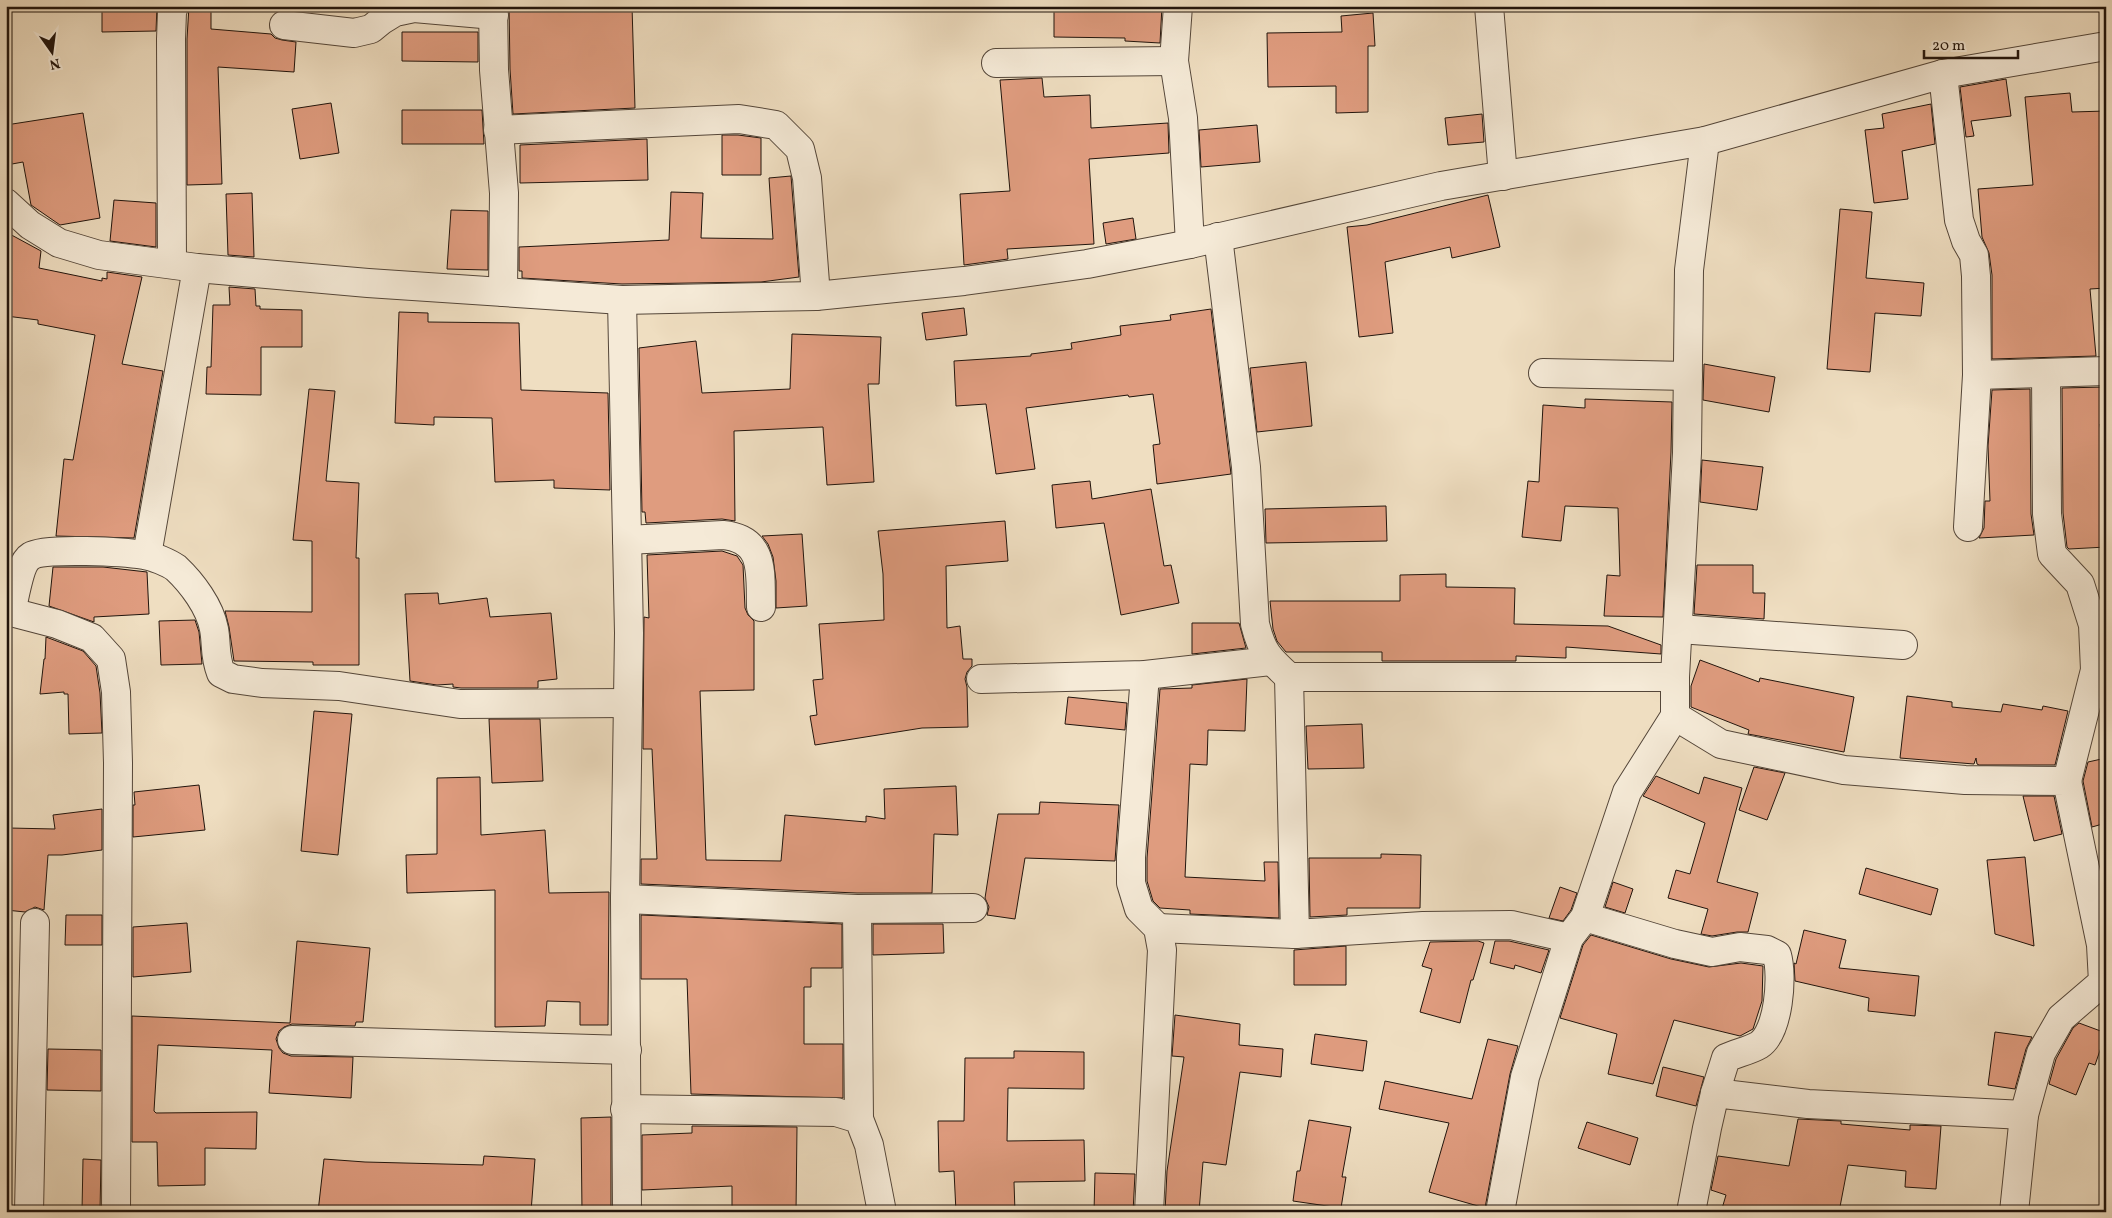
<svg xmlns="http://www.w3.org/2000/svg" width="2112" height="1218" font-family="Vollkorn,serif">
  <style>
    .building { fill: #df9c7f; stroke: #21140c }
    .lines { fill: none; stroke-linecap: round; stroke-linejoin: round }
    .street-casing { stroke: #544639; stroke-width: 30 }
    .street { stroke: #f5ead7; stroke-width: 28 }
  </style>
  <rect width="100%" height="100%" fill="#efdec1"/>
  <filter id="stains"><feTurbulence type="fractalNoise" baseFrequency=".004" numOctaves="4"/><feColorMatrix values="0 0 0 0 .2 0 0 0 0 .09 0 0 0 0 .02 0 0 0 .5 -.17"/></filter>
  <radialGradient id="worn" r=".72"><stop offset=".6" stop-color="#630" stop-opacity="0"/><stop offset="1" stop-color="#630" stop-opacity=".3"/></radialGradient>
  <!-- building -->
  <g class="building">
    <polygon points="102,6 157,6 156,31 102,32"/>
    <polygon points="189,6 211,6 211,29 271,34 275,38 282,40 296,42 294,72 218,67 222,184 187,185 187,39"/>
    <polygon points="509,6 632,6 635,108 513,114 510,69"/>
    <polygon points="1054,6 1162,6 1160,43 1125,41 1125,38 1054,37"/>
    <polygon points="1373,13 1375,46 1368,46 1368,112 1336,113 1336,86 1268,87 1267,33 1342,32 1341,16"/>
    <polygon points="402,32 478,32 478,62 402,61"/>
    <polygon points="1042,78 1044,97 1090,95 1091,128 1168,123 1169,153 1089,159 1094,244 1007,249 1008,259 964,265 960,194 1010,191 1000,80"/>
    <polygon points="2006,79 2011,116 1971,121 1974,136 1966,137 1960,87"/>
    <polygon points="2070,93 2072,112 2106,111 2106,288 2090,289 2096,356 1992,359 1992,275 1989,253 1982,237 1978,189 2033,185 2025,97"/>
    <polygon points="331,103 339,153 300,159 292,109"/>
    <polygon points="1931,104 1935,144 1902,151 1908,199 1874,203 1865,130 1884,128 1882,114"/>
    <polygon points="402,110 482,110 484,144 402,144"/>
    <polygon points="83,113 100,218 60,225 31,205 23,162 12,164 6,125"/>
    <polygon points="1482,114 1484,142 1448,145 1445,118"/>
    <polygon points="1257,125 1260,162 1201,167 1199,130"/>
    <polygon points="722,135 738,135 761,138 761,175 722,175"/>
    <polygon points="647,139 648,180 520,183 520,145"/>
    <polygon points="791,176 799,277 761,282 622,284 522,278 522,271 519,271 519,247 669,240 671,192 703,193 701,238 773,239 769,178"/>
    <polygon points="252,193 254,257 228,255 226,194"/>
    <polygon points="1488,195 1500,247 1452,258 1450,247 1385,262 1393,333 1359,337 1347,227 1367,225"/>
    <polygon points="114,200 156,203 156,247 110,241"/>
    <polygon points="1840,209 1872,212 1866,278 1924,283 1921,316 1875,313 1870,372 1827,369"/>
    <polygon points="451,210 488,211 488,270 447,269"/>
    <polygon points="1133,218 1136,239 1106,244 1103,223"/>
    <polygon points="6,232 41,251 39,268 102,281 102,278 107,279 107,272 142,277 122,364 163,371 134,538 56,536 64,459 73,460 95,335 38,324 38,320 6,316"/>
    <polygon points="229,287 255,289 256,306 260,306 260,309 302,310 302,347 261,347 261,395 206,394 207,367 211,367 213,305 230,305"/>
    <polygon points="964,308 967,335 926,340 922,313"/>
    <polygon points="1211,309 1231,474 1157,484 1153,445 1160,444 1153,394 1129,397 1128,395 1026,408 1035,469 996,474 986,404 956,406 954,361 1031,356 1031,354 1072,349 1071,343 1121,335 1120,326 1171,320 1170,315"/>
    <polygon points="399,312 428,313 428,322 519,323 521,390 608,393 610,490 554,488 554,480 495,482 492,418 434,417 434,425 395,423"/>
    <polygon points="792,334 881,337 879,384 868,384 874,482 827,485 823,427 734,431 735,521 722,519 646,523 645,512 642,512 639,348 696,341 702,393 790,389"/>
    <polygon points="1306,362 1312,426 1257,432 1250,368"/>
    <polygon points="1704,364 1775,377 1769,412 1703,400"/>
    <polygon points="2105,387 2106,424 2100,424 2106,481 2106,547 2069,549 2067,547 2063,513 2062,388"/>
    <polygon points="309,389 335,391 326,481 359,483 356,558 359,558 359,665 313,665 313,662 234,661 229,627 225,611 312,612 312,541 293,540"/>
    <polygon points="2030,389 2031,514 2034,535 1979,538 1984,528 1985,501 1990,501 1988,446 1992,390"/>
    <polygon points="1585,399 1672,402 1671,452 1663,617 1604,616 1607,575 1620,576 1618,508 1565,506 1561,541 1522,537 1528,481 1539,482 1543,405 1585,408"/>
    <polygon points="1702,460 1763,467 1757,510 1700,502"/>
    <polygon points="1090,481 1092,499 1151,489 1164,566 1171,565 1179,603 1121,615 1104,523 1056,528 1052,485"/>
    <polygon points="1386,506 1387,541 1266,543 1265,509"/>
    <polygon points="1005,521 1008,561 946,566 947,628 960,626 963,659 972,659 972,666 967,672 965,679 967,687 968,727 922,728 815,745 810,716 817,715 813,680 823,679 819,624 884,620 883,574 878,531"/>
    <polygon points="802,534 807,606 776,608 776,581 773,557 768,544 762,536"/>
    <polygon points="722,551 737,556 743,565 745,608 748,615 754,621 754,690 700,691 706,860 781,861 785,815 866,822 866,816 885,819 884,789 956,786 958,835 934,834 932,893 857,893 641,884 641,859 657,859 652,749 643,749 644,617 649,618 647,555"/>
    <polygon points="1697,565 1753,565 1753,593 1765,593 1764,619 1694,614"/>
    <polygon points="53,567 103,567 147,572 149,614 94,617 94,622 49,606"/>
    <polygon points="1446,574 1446,587 1515,588 1514,624 1608,626 1661,645 1661,654 1566,647 1566,658 1516,656 1516,661 1382,661 1382,652 1286,652 1277,641 1273,629 1270,601 1400,601 1400,575"/>
    <polygon points="438,593 439,604 487,598 490,617 551,613 557,679 538,681 538,688 461,688 453,687 453,684 437,685 410,681 405,594"/>
    <polygon points="195,620 199,632 202,664 161,665 159,621"/>
    <polygon points="1192,623 1239,623 1246,648 1192,654"/>
    <polygon points="46,637 83,651 96,666 100,693 102,733 69,734 68,694 64,694 64,692 40,694 44,659 45,659"/>
    <polygon points="1700,660 1759,682 1760,678 1854,697 1844,752 1748,734 1749,730 1691,707 1691,686"/>
    <polygon points="1247,679 1245,731 1208,730 1207,765 1190,764 1185,877 1265,881 1264,862 1278,862 1279,918 1190,914 1190,910 1160,908 1153,901 1147,881 1147,858 1160,689 1192,688 1192,685"/>
    <polygon points="1907,696 1952,702 1952,707 2001,712 2003,704 2042,710 2043,706 2068,711 2055,765 1979,765 1977,764 1976,758 1974,764 1900,758"/>
    <polygon points="1068,697 1127,703 1125,730 1065,724"/>
    <polygon points="314,711 352,714 338,855 301,851"/>
    <polygon points="489,719 540,719 543,781 492,783"/>
    <polygon points="1362,724 1364,768 1308,769 1306,726"/>
    <polygon points="2106,758 2106,823 2092,827 2083,781 2088,762"/>
    <polygon points="1754,767 1785,773 1767,820 1739,810"/>
    <polygon points="1656,776 1699,794 1704,777 1742,788 1717,882 1758,893 1748,932 1737,932 1712,936 1701,934 1708,909 1668,898 1676,870 1690,874 1705,823 1643,796"/>
    <polygon points="480,777 481,835 545,830 549,893 609,892 608,1025 580,1025 580,1002 547,1001 545,1026 495,1027 495,890 407,893 406,855 437,854 437,778"/>
    <polygon points="199,785 205,830 133,837 133,805 135,805 134,792"/>
    <polygon points="2023,796 2054,796 2062,834 2034,841"/>
    <polygon points="1040,802 1119,805 1115,861 1025,858 1015,919 987,915 989,907 985,898 998,814 1039,814"/>
    <polygon points="102,809 102,850 62,855 48,855 44,910 35,907 25,912 6,910 9,828 55,829 53,815"/>
    <polygon points="1381,854 1421,855 1420,908 1347,908 1347,915 1310,917 1309,858 1381,858"/>
    <polygon points="2025,857 2034,946 1995,934 1987,860"/>
    <polygon points="1866,868 1938,889 1931,915 1859,894"/>
    <polygon points="1613,882 1633,889 1625,913 1605,907"/>
    <polygon points="1560,887 1577,893 1571,910 1563,921 1549,918"/>
    <polygon points="66,915 102,915 102,945 65,945"/>
    <polygon points="641,915 842,924 842,968 811,968 811,987 804,987 804,1044 843,1044 843,1098 691,1094 687,979 641,979"/>
    <polygon points="187,923 191,972 133,977 133,927"/>
    <polygon points="873,924 943,924 944,953 873,955"/>
    <polygon points="1804,930 1846,940 1839,968 1919,976 1915,1016 1868,1011 1869,998 1795,981 1794,963 1796,964"/>
    <polygon points="1591,935 1671,959 1709,967 1741,963 1763,966 1762,1001 1753,1029 1740,1036 1674,1020 1653,1084 1608,1074 1617,1034 1560,1018 1583,945"/>
    <polygon points="297,941 370,948 363,1022 356,1022 355,1026 292,1024 284,1027 279,1031 276,1039 279,1048 283,1053 291,1056 353,1057 351,1098 269,1093 272,1050 158,1045 154,1111 156,1113 257,1112 256,1149 205,1148 205,1185 158,1186 157,1142 132,1142 132,1016 290,1023"/>
    <polygon points="1478,941 1484,943 1473,980 1471,980 1460,1023 1420,1012 1432,969 1422,966 1430,942"/>
    <polygon points="1495,941 1509,941 1549,950 1541,973 1515,965 1514,969 1490,963"/>
    <polygon points="1346,946 1346,985 1294,985 1294,950"/>
    <polygon points="1175,1015 1240,1024 1239,1045 1283,1049 1281,1077 1240,1072 1226,1165 1203,1162 1199,1212 1165,1212 1167,1171 1184,1057 1172,1056"/>
    <polygon points="2079,1023 2106,1033 2095,1065 2089,1063 2076,1095 2049,1084 2056,1059 2073,1028"/>
    <polygon points="1995,1032 2032,1037 2026,1049 2015,1089 1988,1085"/>
    <polygon points="1315,1034 1367,1041 1363,1071 1311,1064"/>
    <polygon points="1488,1039 1518,1046 1510,1074 1485,1208 1429,1192 1449,1123 1379,1109 1385,1081 1472,1099"/>
    <polygon points="48,1049 101,1050 101,1091 47,1090"/>
    <polygon points="1014,1051 1084,1052 1084,1089 1008,1088 1007,1141 1084,1140 1085,1181 1014,1182 1015,1212 956,1212 954,1171 939,1172 938,1121 964,1121 965,1058 1014,1058"/>
    <polygon points="1663,1067 1704,1077 1696,1106 1656,1096"/>
    <polygon points="611,1117 611,1212 582,1212 581,1118"/>
    <polygon points="1798,1119 1841,1121 1841,1124 1910,1130 1910,1125 1941,1126 1936,1189 1905,1187 1906,1171 1848,1165 1839,1212 1721,1212 1726,1195 1711,1190 1718,1156 1789,1166"/>
    <polygon points="1309,1120 1351,1127 1342,1177 1346,1177 1341,1208 1293,1201 1297,1171 1300,1171"/>
    <polygon points="1587,1122 1638,1138 1630,1165 1578,1148"/>
    <polygon points="692,1126 797,1127 796,1212 732,1212 732,1186 642,1190 642,1135 692,1133"/>
    <polygon points="484,1156 535,1159 531,1212 442,1207 442,1212 318,1212 324,1159 365,1162 483,1165"/>
    <polygon points="83,1159 101,1160 100,1211 82,1211"/>
    <polygon points="1095,1173 1135,1174 1133,1212 1094,1212"/>
  </g>
  <g class="lines">
    <!-- street casing -->
    <g class="street-casing">
      <g id="street">
        <polyline points="493,6 494,70 504,193 503,292"/>
        <polyline points="1178,6 1174,61 1183,118 1190,244"/>
        <polyline points="1489,6 1503,176"/>
        <polyline points="284,25 354,33 371,29 382,20 395,12 414,8 494,15"/>
        <polyline points="996,63 1174,61"/>
        <polyline points="1943,74 1959,220 1966,241 1974,255 1976,276 1977,375 1968,527"/>
        <polyline points="498,130 739,119 776,125 800,149 807,178 816,296"/>
        <polyline points="1705,141 1689,270 1687,453 1675,677 1675,716 1721,744 1844,770 1965,780 2067,781 2101,945 2103,982 2061,1018 2041,1053 2024,1115 2014,1212"/>
        <polyline points="6,203 30,225 59,243 99,255 197,268 368,283 622,300 816,296 964,281 1087,264 1190,244 1441,186 1705,141 1943,74 2106,46"/>
        <path d="M1218,237L1246,467L1255,624C1262,652 1268,658 1289,677H1675"/>
        <polyline points="172,263 171,39 172,12 174,6"/>
        <polyline points="622,300 629,633 625,899 627,1212"/>
        <polyline points="1543,373 1688,376"/>
        <polyline points="2046,373 2047,514 2052,554 2080,584 2093,625 2095,670 2067,781"/>
        <polyline points="1977,375 2106,371"/>
        <path d="M627,540L723,535C766,539 760,574 761,607"/>
        <polyline points="147,555 197,268"/>
        <polyline points="11,612 57,624 92,638 111,659 116,692 118,763 116,1212"/>
        <path d="M6,613L11,612C15,598 19,563 31,556C45,547 126,552 144,555C153,556 169,563 176,568C192,583 210,607 214,629C217,645 214,655 221,673L233,679L262,683L339,686L460,704L628,703"/>
        <polyline points="1679,629 1903,645"/>
        <polyline points="1145,675 1131,857 1131,883 1139,909 1158,928 1162,950 1149,1212"/>
        <polyline points="1289,677 1295,934"/>
        <polyline points="981,679 1145,675 1271,661"/>
        <polyline points="625,899 857,909 973,908"/>
        <polyline points="857,909 859,1119"/>
        <path d="M1585,917L1675,944L1712,952L1740,947L1767,950L1777,955C1783,976 1779,1032 1759,1045C1749,1051 1736,1053 1726,1058L1715,1093"/>
        <polyline points="1158,928 1295,934 1423,926 1511,925 1569,938"/>
        <polyline points="292,1040 627,1050"/>
        <polyline points="625,1109 836,1112 859,1119 869,1145 882,1212"/>
        <polyline points="29,1212 35,923"/>
        <polyline points="1500,1212 1525,1077 1569,938 1585,917 1627,792 1675,716"/>
        <polyline points="1691,1212 1707,1128 1715,1093 1808,1104 2024,1115"/>
      </g>
    </g>
    <!-- street -->
    <use href="#street" class="street"/>
  </g>
  <!-- margin -->
  <rect width="2112" height="1218" fill="none" stroke="#efdec1" stroke-width="25"/>
  <rect x="8" y="8" width="2097" height="1203" fill="none" stroke="#21140c" stroke-width="2.5"/>
  <rect x="12" y="12" width="2087" height="1193" fill="none" stroke="#21140c"/>
  <!-- north arrow -->
  <g transform="translate(52 52) rotate(166)" stroke="#f5ead7" stroke-width="4" paint-order="stroke">
  <path d="M0-4L9 19L0 12L-9 19Z" fill="#21140c"/>
  <text y="-8" font-size="14" font-weight="bold" text-anchor="middle" fill="#21140c">N</text>
  </g>
  <!-- scale -->
  <path d="M1924 50v8h94v-8" fill="none" stroke="#21140c" stroke-width="2.5"/>
  <text x="1932" y="50" font-size="15" fill="#21140c" stroke="#f5ead7" stroke-width="4" paint-order="stroke">20 m</text>
  <rect width="100%" height="100%" filter="url(#stains)"/>
  <rect width="100%" height="100%" fill="url(#worn)"/>
</svg>
